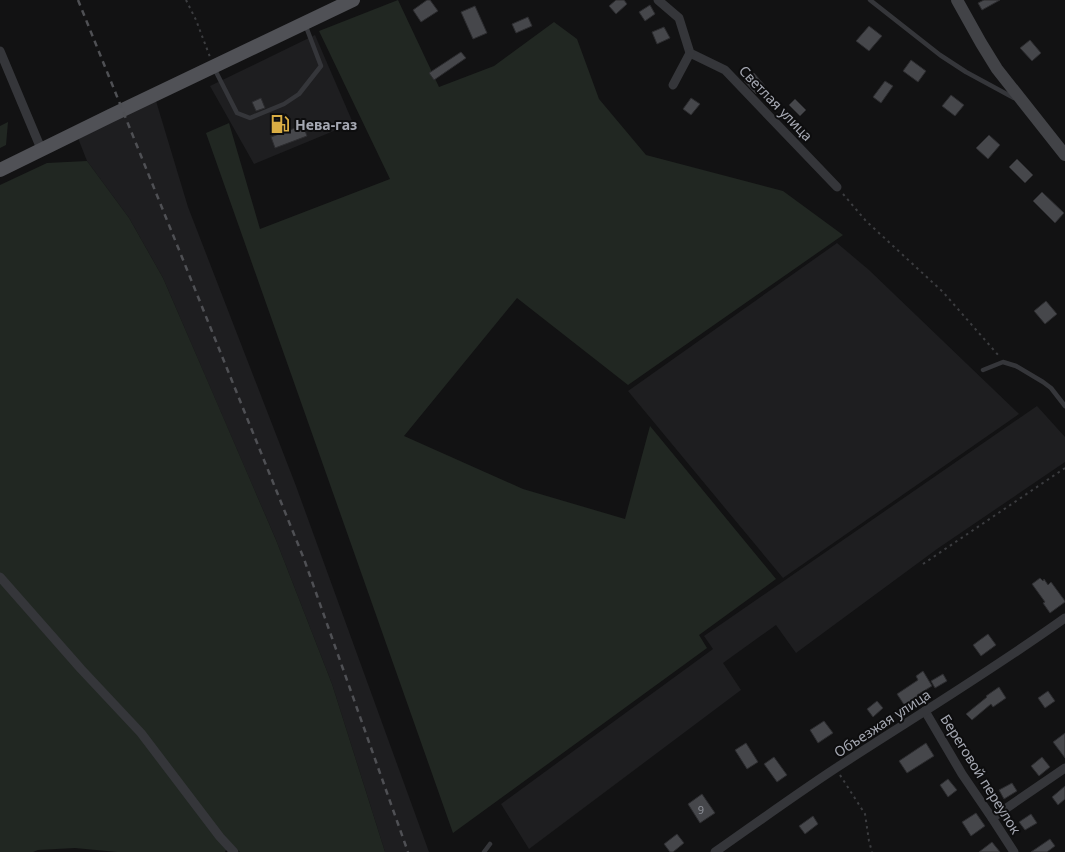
<svg xmlns="http://www.w3.org/2000/svg" width="1065" height="852" font-family="'Noto Sans',sans-serif">
  <style>
    .built { fill: #1e1e20 }
    .green { fill: #212722 }
    .building { fill: #46474b; stroke: #2c2c2f }
    .lines { fill: none; stroke-linecap: round; stroke-linejoin: round }
    .path { stroke: #3c3d40; stroke-width: 2; stroke-dasharray: 2.5 4; stroke-linecap: butt }
    .lane { stroke: #35363a; stroke-width: 4.5 }
    .street { stroke: #35363a; stroke-width: 9 }
    .secondary { stroke: #424347; stroke-width: 12 }
    .primary { stroke: #505156; stroke-width: 14 }
    .rail { stroke: #4f5054; stroke-width: 2.5; stroke-dasharray: 6 5; stroke-linecap: butt }
    .labels { text-anchor: middle; dominant-baseline: central; stroke-width: 4; stroke-linejoin: round; paint-order: stroke }
    .number-label { font-size: 11px; fill: #8d9098 }
    .street-label { font-size: 14px; fill: #a5a8b2; stroke: #0d0d0e }
    .poi-label { font-size: 14px; font-weight: bold; fill: #a5a8b2; stroke: #0d0d0e; text-anchor: start }
  </style>
  <rect width="100%" height="100%" fill="#121213"/>
  <!-- built -->
  <g class="built">
    <polygon points="315,35 353,123 254,164 210,86"/>
    <polygon points="153,91 188,207 296,486 429,852 385,852 332,684 276,540 163,278 129,218 87,161 76,133"/>
    <polygon points="837,243 869,270 1019,414 783,578 628,391"/>
    <polygon points="1037,406 1065,437 1065,462 937,549 796,653 776,625 723,663 741,690 529,849 501,804 713,649 704,636"/>
  </g>
  <!-- green -->
  <g class="green">
    <polygon points="398,0 439,87 494,66 554,22 577,39 599,99 646,155 783,191 843,235 628,385 517,298 404,436 523,489 625,519 650,426 776,579 699,635 707,648 453,833 206,133 229,123 260,229 390,179 319,31"/>
    <polygon points="8,122 6,145 0,148 0,126"/>
    <polygon points="87,161 129,218 163,278 211,389 276,540 332,684 385,852 240,852 230,842 225,852 117,852 75,848 38,850 33,852 0,852 0,185 47,163"/>
  </g>
  <!-- building -->
  <g class="building">
    <polygon points="427,0 430,0 438,11 421,22 413,10"/>
    <polygon points="616,0 624,0 627,4 616,14 609,6"/>
    <polygon points="984,0 1000,0 982,10 978,3"/>
    <polygon points="650,5 655,14 645,21 639,12"/>
    <polygon points="475,6 487,33 473,39 461,12"/>
    <polygon points="528,17 532,26 516,33 512,24"/>
    <polygon points="869,26 882,36 869,51 856,41"/>
    <polygon points="664,27 670,38 657,44 652,32"/>
    <polygon points="1030,40 1041,53 1032,61 1020,48"/>
    <polygon points="461,52 466,58 434,80 429,73"/>
    <polygon points="911,60 926,71 918,82 903,71"/>
    <polygon points="754,73 765,86 756,94 744,81"/>
    <polygon points="885,81 893,86 881,103 873,97"/>
    <polygon points="951,95 964,105 955,116 942,106"/>
    <polygon points="261,98 265,108 256,111 252,102"/>
    <polygon points="691,98 700,104 691,115 683,109"/>
    <polygon points="795,99 806,110 800,116 789,105"/>
    <polygon points="303,125 307,136 275,148 271,137"/>
    <polygon points="989,135 1000,145 988,159 976,148"/>
    <polygon points="1017,159 1033,175 1025,183 1009,167"/>
    <polygon points="1042,192 1064,213 1055,223 1033,201"/>
    <polygon points="1046,301 1057,314 1045,324 1034,311"/>
    <polygon points="1040,578 1043,581 1044,579 1048,585 1051,582 1065,601 1065,602 1050,613 1043,603 1045,602 1032,584"/>
    <polygon points="988,634 996,645 981,656 973,645"/>
    <polygon points="923,671 932,686 917,695 918,697 905,706 897,694 918,680 916,676"/>
    <polygon points="943,674 947,681 935,688 931,681"/>
    <polygon points="999,687 1006,698 993,707 991,704 972,720 966,714 987,697 986,696"/>
    <polygon points="1048,691 1055,701 1045,708 1038,698"/>
    <polygon points="877,701 883,708 873,717 867,709"/>
    <polygon points="824,721 833,733 818,743 810,730"/>
    <polygon points="1065,733 1065,758 1053,742"/>
    <polygon points="746,743 758,762 747,769 735,750"/>
    <polygon points="926,743 934,756 907,773 899,761"/>
    <polygon points="774,757 787,775 777,782 764,764"/>
    <polygon points="1042,757 1050,767 1039,776 1031,766"/>
    <polygon points="948,779 957,790 948,797 940,785"/>
    <polygon points="1012,783 1017,791 1004,799 999,790"/>
    <polygon points="1065,786 1065,799 1058,805 1052,797"/>
    <polygon points="702,794 715,813 700,823 688,804"/>
    <polygon points="976,813 985,826 971,836 962,822"/>
    <polygon points="1031,814 1037,823 1025,830 1019,822"/>
    <polygon points="813,816 818,824 805,834 799,826"/>
    <polygon points="677,834 684,843 673,852 670,852 664,844"/>
    <polygon points="1050,839 1055,846 1047,852 1031,852"/>
    <polygon points="992,842 1000,852 979,852"/>
  </g>
  <g class="lines">
    <!-- path -->
    <g class="path">
      <polyline points="186,0 196,20 210,57"/>
      <polyline points="843,194 866,221 943,292 999,356"/>
      <polyline points="923,564 1065,468"/>
      <polyline points="840,775 865,814 869,841 872,852"/>
    </g>
    <!-- lane -->
    <g class="lane">
      <polyline points="870,0 940,55 966,72 1014,98"/>
      <polyline points="214,68 237,113 250,118 284,104 299,94 321,66 305,24"/>
      <polyline points="983,370 1003,362 1016,366 1043,382 1051,388 1065,406"/>
      <polyline points="484,852 490,844"/>
    </g>
    <!-- street -->
    <g class="street">
      <polyline points="658,0 679,18 690,53 725,70 837,187"/>
      <polyline points="0,51 42,151"/>
      <polyline points="673,85 690,53"/>
      <polyline points="0,577 81,669 141,733 220,837 234,852"/>
      <polyline points="925,711 962,774 992,818 1014,852"/>
      <polyline points="992,818 1065,768"/>
      <path d="M715,852C755,824 795,795 836,768C913,718 991,671 1065,618"/>
    </g>
    <!-- secondary -->
    <polyline class="secondary" points="957,0 981,43 997,69 1065,155"/>
    <!-- primary -->
    <polyline class="primary" points="0,170 110,116 353,0"/>
    <!-- rail -->
    <polyline class="rail" points="78,0 304,559 408,852"/>
  </g>
  <!-- icons -->
  <defs>
    <g id="fuel-bare" transform="scale(1.5)"><path d="M-5.5-6h7V0h2V4h1.3V-2.5L3-4.5l.8-.8L6-3V5H2.5V1h-1V6h-7ZM-4.2-4.7v3.2H.2V-4.7Z" fill="#daae44" stroke="#0d0d0e" stroke-width="2.5" paint-order="stroke"/></g>
  </defs>
  <g fill-rule="evenodd">
    <use href="#fuel-bare" x="280" y="124"/>
  </g>
  <g class="labels">
    <!-- number labels -->
    <g class="number-label">
      <text x="701" y="809">9</text>
    </g>
    <!-- street labels -->
    <g class="street-label">
      <text transform="translate(776 103) rotate(46)">Светлая улица</text>
      <text transform="translate(882 723) rotate(-33)">Объезжая улица</text>
      <text transform="translate(981 774) rotate(58)">Береговой переулок</text>
    </g>
    <!-- poi labels -->
    <g class="poi-label">
      <text x="295" y="124">Нева-газ</text>
    </g>
  </g>
</svg>
